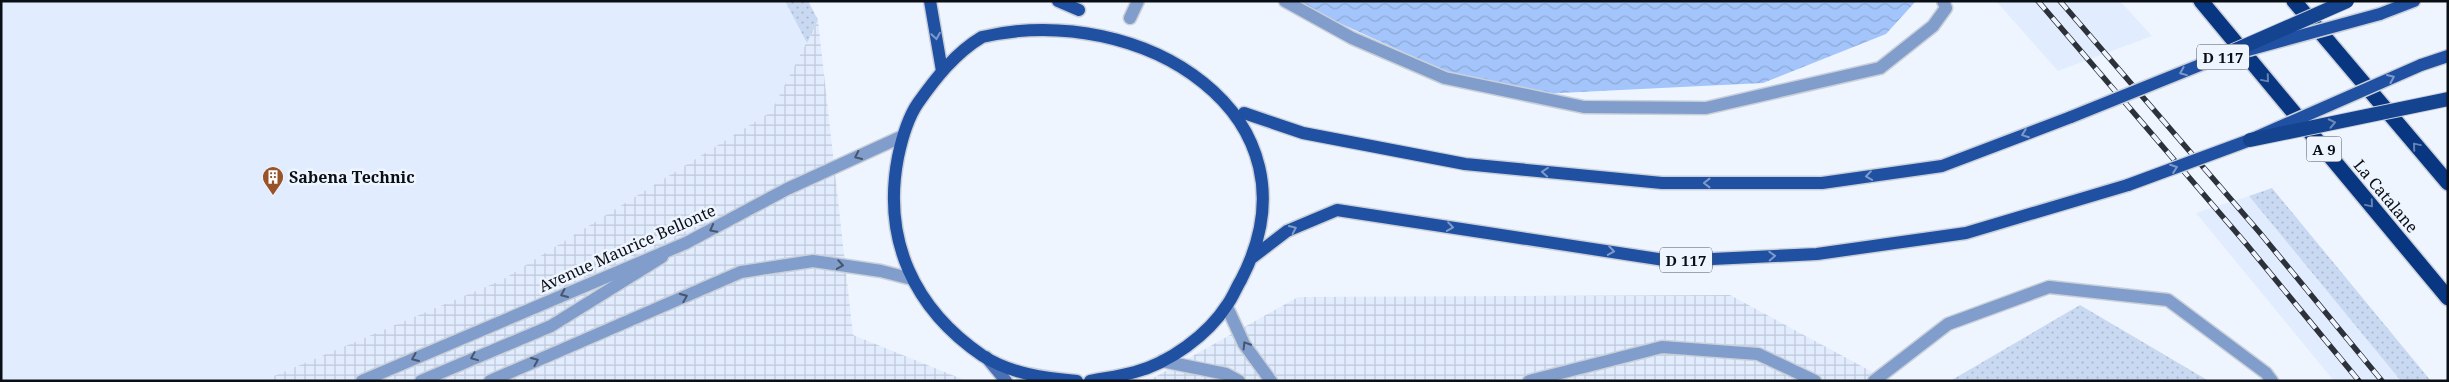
<svg xmlns="http://www.w3.org/2000/svg" width="2449" height="382" font-family="'Noto Serif',serif">
  <style>
    .built { fill: #e1ecfe }
    .industrial { fill: url(#industrial-grid) }
    .grass { fill: url(#grass-dots) }
    .water { fill: url(#water-waves) }
    .lines { fill: none; stroke-linecap: round; stroke-linejoin: round }
    .service-casing { stroke: #cad0da; stroke-width: 15 }
    .minor-casing { stroke: #cad0da; stroke-width: 15 }
    .tertiary-casing { stroke: #cad0da; stroke-width: 15 }
    .secondary-casing { stroke: #cad0da; stroke-width: 15 }
    .primary-casing { stroke: #cad0da; stroke-width: 15 }
    .motorway-casing { stroke: #cad0da; stroke-width: 18 }
    .service { stroke: #819dcb; stroke-width: 12 }
    .minor { stroke: #819dcb; stroke-width: 12 }
    .tertiary { stroke: #819dcb; stroke-width: 12 }
    .secondary { stroke: #4a71b4; stroke-width: 12 }
    .primary { stroke: #2050a1; stroke-width: 12 }
    .motorway { stroke: #093680; stroke-width: 15 }
    .rail-casing { stroke: #2d323a; stroke-width: 5.5 }
    .rail { stroke: #eff5ff; stroke-width: 4; stroke-dasharray: 11; stroke-linecap: butt }
    .primary-bridge-casing { stroke: #cad0da; stroke-width: 15; stroke-linecap: butt }
    .trunk-bridge-casing { stroke: #cad0da; stroke-width: 16; stroke-linecap: butt }
    .primary-bridge { stroke: #2050a1; stroke-width: 12 }
    .trunk-bridge { stroke: #144390; stroke-width: 14 }
    .oneway { stroke: #7d9acb }
    .oneway2 { stroke: #6582b3 }
    .oneway3 { stroke: #6c8abc }
    .oneway4 { stroke: #465670 }
    .labels { text-anchor: middle; dominant-baseline: central; stroke-width: 5; stroke-linejoin: round; paint-order: stroke }
    .shield { fill: #eff5ff; stroke: #4f545c; stroke-width: 1 }
    .shield-label { font-size: 15px; font-weight: bold; fill: #0a0f16 }
    .poi-label { font-size: 16px; font-weight: bold; fill: #0a0f16; stroke: #eff5ff; text-anchor: start }
    .street-label { font-size: 16px; fill: #0a0f16; stroke: #eff5ff }
  </style>
  <defs>
    <pattern id="industrial-grid" width="8" height="8" patternUnits="userSpaceOnUse" patternTransform="scale(1.25)"><rect width="8" height="8" fill="#e1ecfe"/><path d="M0 4h8M4 0v8" fill="none" stroke="#c0c9d9"/></pattern>
    <pattern id="grass-dots" width="8" height="8" patternUnits="userSpaceOnUse" patternTransform="scale(1.25)"><rect width="8" height="8" fill="#c9d9f2"/><path d="M2 2h.1M6 6h.1" fill="none" stroke="#abb9cf" stroke-width="1.8" stroke-linecap="round"/></pattern>
    <pattern id="water-waves" width="16" height="10" patternUnits="userSpaceOnUse" patternTransform="scale(1.25)"><rect width="16" height="10" fill="#a4c5fb"/><path d="M0 5q4-4 8 0t8 0" fill="none" stroke="#8ca8d6"/></pattern>
  </defs>
  <rect width="100%" height="100%" fill="#eff5ff"/>
  <!-- built -->
  <g class="built">
    <polygon points="1,1 808,1 818,20 771,112 502,280 262,381 1,381"/>
    <polygon points="1996,1 2120,1 2152,36 2058,71"/>
    <polygon points="2249,196 2401,381 2334,381 2196,213"/>
  </g>
  <!-- industrial -->
  <g class="industrial">
    <polygon points="818,20 853,335 967,381 262,381 502,280 771,112"/>
    <polygon points="1730,295 1889,381 1148,381 1298,297"/>
  </g>
  <!-- grass -->
  <g class="grass">
    <polygon points="785,1 808,1 818,20 807,43"/>
    <polygon points="2272,188 2431,381 2401,381 2249,196"/>
    <polygon points="2080,305 2209,381 1950,381"/>
  </g>
  <!-- water -->
  <polygon class="water" points="1291,1 1916,1 1886,34 1763,83 1500,96"/>
  <g class="lines">
    <!-- service casing -->
    <g class="service-casing">
      <g id="service">
        <polyline points="1285,1 1352,38 1445,78 1584,107 1706,108 1880,68 1933,26 1946,8 1943,1"/>
        <polyline points="1130,18 1138,1"/>
        <polyline points="421,381 551,326 662,257"/>
      </g>
    </g>
    <!-- minor casing -->
    <g class="minor-casing">
      <g id="minor">
        <polyline points="1227,307 1244,344 1271,381"/>
        <polyline points="1162,361 1226,374 1239,381"/>
        <polyline points="1529,381 1662,347 1758,354 1815,381"/>
        <polyline points="1874,381 1948,324 2049,287 2168,300 2266,373 2272,381"/>
      </g>
    </g>
    <!-- tertiary casing -->
    <g class="tertiary-casing">
      <g id="tertiary">
        <polyline points="362,381 686,243 787,189 903,136"/>
        <polyline points="490,381 741,272 813,261 881,271 912,279"/>
      </g>
    </g>
    <!-- secondary casing -->
    <g class="secondary-casing">
      <polyline id="secondary" points="986,357 1006,381"/>
    </g>
    <!-- primary casing -->
    <g class="primary-casing">
      <g id="primary">
        <polyline points="930,1 942,71"/>
        <polyline points="1058,1 1079,10"/>
        <polyline points="2380,14 2414,1"/>
        <polyline points="2421,65 2448,56"/>
        <polyline points="1244,113 1303,133 1465,164 1662,183 1822,183 1942,166 2071,117"/>
        <polyline points="1253,257 1287,231 1337,210 1671,261 1817,254 1966,233 2128,185"/>
        <path d="M1077,381C1045,378 1011,374 983,356C914,309 882,240 898,157C902,138 907,119 918,103C935,79 955,53 982,37C1141,0 1327,115 1241,280C1236,288 1233,297 1227,305C1208,335 1169,363 1135,372C1121,376 1105,378 1090,381"/>
      </g>
    </g>
    <!-- motorway casing -->
    <g class="motorway-casing">
      <g id="motorway">
        <polyline points="2201,1 2448,298"/>
        <polyline points="2294,1 2448,183"/>
      </g>
    </g>
    <!-- service -->
    <use href="#service" class="service"/>
    <!-- minor -->
    <use href="#minor" class="minor"/>
    <!-- tertiary -->
    <use href="#tertiary" class="tertiary"/>
    <!-- secondary -->
    <use href="#secondary" class="secondary"/>
    <!-- primary -->
    <use href="#primary" class="primary"/>
    <!-- motorway -->
    <use href="#motorway" class="motorway"/>
    <!-- rail casing -->
    <g class="rail-casing">
      <g id="rail">
        <polyline points="2038,1 2247,245 2359,381"/>
        <polyline points="2060,1 2260,233 2382,381"/>
      </g>
    </g>
    <!-- rail -->
    <use href="#rail" class="rail"/>
    <!-- primary-bridge casing -->
    <g class="primary-bridge-casing">
      <g id="primary-bridge">
        <polyline points="2071,117 2215,59 2380,14"/>
        <polyline points="2128,185 2250,140 2421,65"/>
      </g>
    </g>
    <!-- trunk-bridge casing -->
    <g class="trunk-bridge-casing">
      <g id="trunk-bridge">
        <polyline points="2215,59 2347,1"/>
        <polyline points="2250,140 2448,99"/>
      </g>
    </g>
    <!-- primary-bridge -->
    <use href="#primary-bridge" class="primary-bridge"/>
    <!-- trunk-bridge -->
    <use href="#trunk-bridge" class="trunk-bridge"/>
  </g>
  <!-- one-way arrows -->
  <defs><path id="oneway-chevron" d="M-2-3.5L2.5 0L-2 3.5" fill="none" stroke-width="1.6" stroke-linecap="round" stroke-linejoin="round" transform="scale(1.25)"/></defs>
  <g class="oneway">
    <use href="#oneway-chevron" transform="translate(936 36) rotate(81)"/>
    <use href="#oneway-chevron" transform="translate(2183 72) rotate(158)"/>
    <use href="#oneway-chevron" transform="translate(2391 78) rotate(-24)"/>
    <use href="#oneway-chevron" transform="translate(2025 134) rotate(159)"/>
    <use href="#oneway-chevron" transform="translate(2174 168) rotate(-20)"/>
    <use href="#oneway-chevron" transform="translate(1545 172) rotate(-175)"/>
    <use href="#oneway-chevron" transform="translate(1869 176) rotate(172)"/>
    <use href="#oneway-chevron" transform="translate(1707 183) rotate(180)"/>
    <use href="#oneway-chevron" transform="translate(1450 227) rotate(8)"/>
    <use href="#oneway-chevron" transform="translate(1293 229) rotate(-25)"/>
    <use href="#oneway-chevron" transform="translate(1611 251) rotate(9)"/>
    <use href="#oneway-chevron" transform="translate(1772 256) rotate(-3)"/>
  </g>
  <g class="oneway2">
    <use href="#oneway-chevron" transform="translate(2266 79) rotate(50)"/>
    <use href="#oneway-chevron" transform="translate(2416 146) rotate(-130)"/>
    <use href="#oneway-chevron" transform="translate(2370 204) rotate(50)"/>
  </g>
  <use class="oneway3" href="#oneway-chevron" transform="translate(2332 123) rotate(-12)"/>
  <g class="oneway4">
    <use href="#oneway-chevron" transform="translate(858 156) rotate(155)"/>
    <use href="#oneway-chevron" transform="translate(713 229) rotate(152)"/>
    <use href="#oneway-chevron" transform="translate(840 265) rotate(9)"/>
    <use href="#oneway-chevron" transform="translate(564 294) rotate(157)"/>
    <use href="#oneway-chevron" transform="translate(684 297) rotate(-23)"/>
    <use href="#oneway-chevron" transform="translate(1246 345) rotate(-122)"/>
    <use href="#oneway-chevron" transform="translate(474 357) rotate(158)"/>
    <use href="#oneway-chevron" transform="translate(415 358) rotate(157)"/>
    <use href="#oneway-chevron" transform="translate(535 361) rotate(-23)"/>
  </g>
  <!-- icons -->
  <defs>
    <g id="building-pin" transform="scale(1.125)"><path d="M0 17L-7.5 6A9.5 9.5 0 1 1 7.5 6Z" fill="#985328" stroke="#eff5ff"/><path d="M-4-6H4V6H1V3H-1V6H-4ZM-2.5-4.3h1.7v1.8h-1.7ZM.8-4.3h1.7v1.8H.8ZM-2.5-1h1.7V.8h-1.7ZM.8-1h1.7V.8H.8Z" fill="#fff"/></g>
  </defs>
  <g fill-rule="evenodd">
    <use href="#building-pin" x="273" y="177"/>
  </g>
  <g class="labels">
    <!-- shield labels -->
    <g class="shield">
      <rect x="2197" y="44.5" width="52" height="25" rx="4"/>
      <rect x="2306.5" y="136.5" width="35" height="25" rx="4"/>
      <rect x="1660" y="247.5" width="52" height="25" rx="4"/>
    </g>
    <g class="shield-label">
      <text x="2223" y="57">D 117</text>
      <text x="2324" y="149">A 9</text>
      <text x="1686" y="260">D 117</text>
    </g>
    <!-- poi labels -->
    <g class="poi-label">
      <text x="289" y="177">Sabena Technic</text>
    </g>
    <!-- street labels -->
    <g class="street-label">
      <text transform="translate(2386 196) rotate(50)">La Catalane</text>
      <text transform="translate(627 248) rotate(-24)">Avenue Maurice Bellonte</text>
    </g>
  </g>
  <!-- border -->
  <rect width="2449" height="382" fill="none" stroke="#0a0f16" stroke-width="5"/>
</svg>
